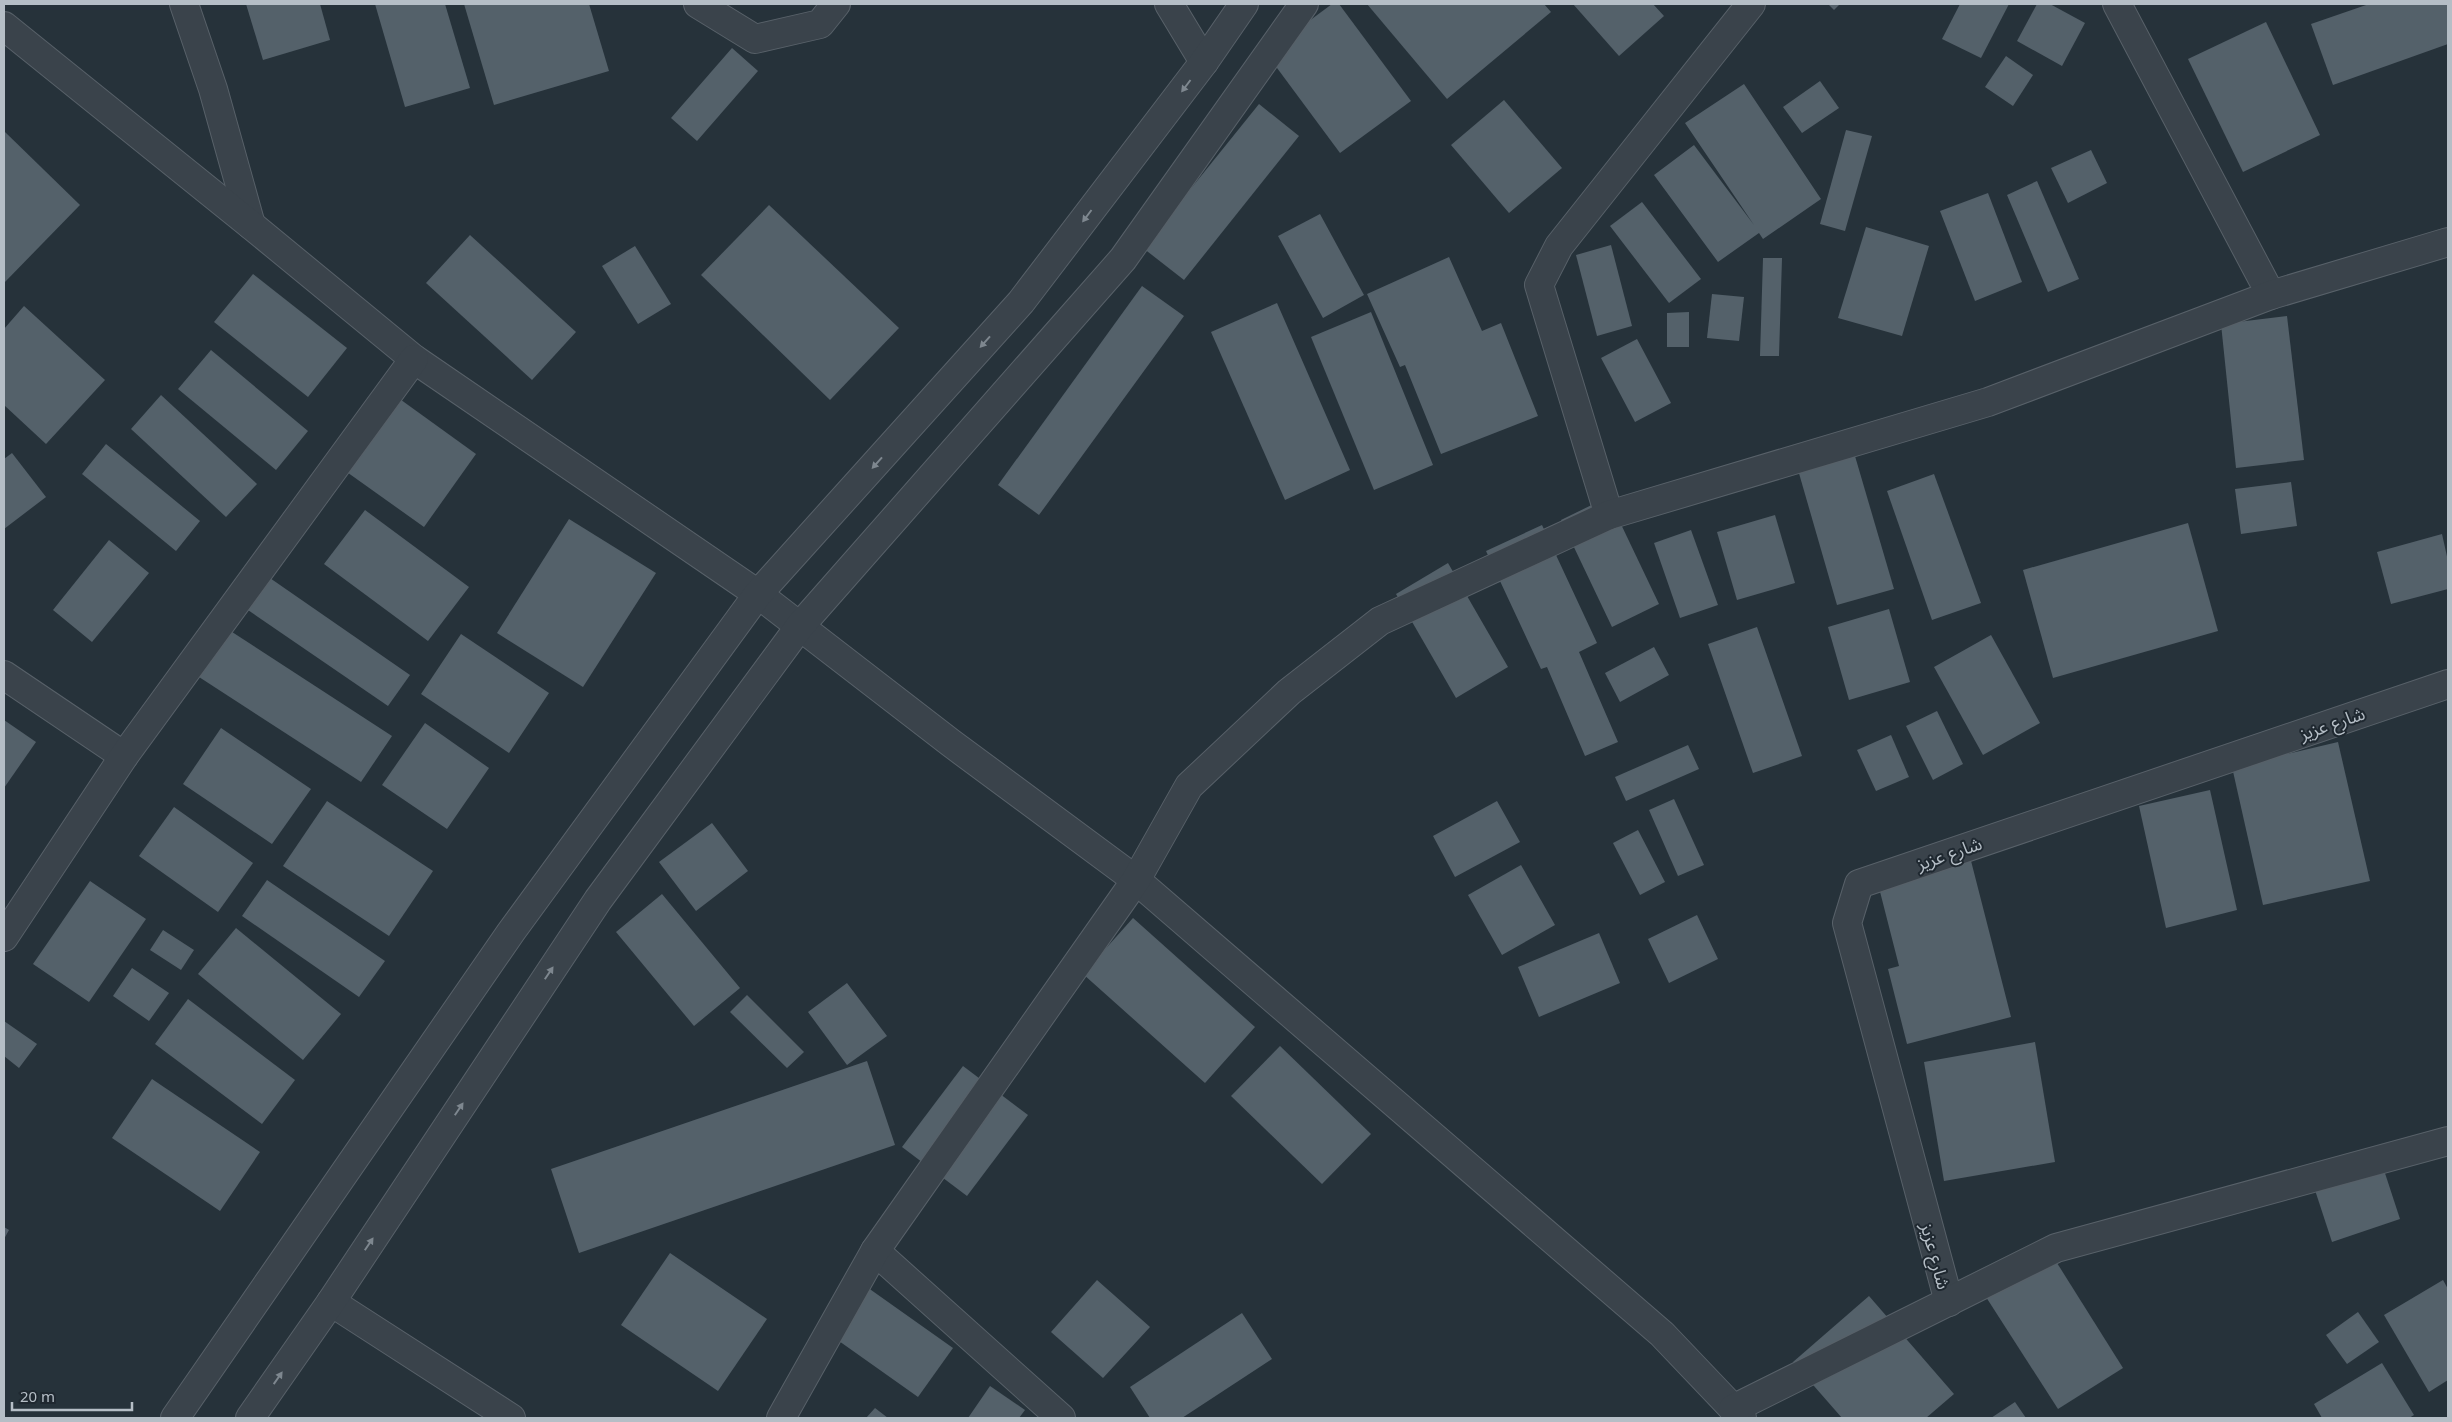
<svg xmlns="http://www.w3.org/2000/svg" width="2452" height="1422" font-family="'Noto Sans','Noto Sans Arabic',sans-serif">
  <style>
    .building { fill: #54616a }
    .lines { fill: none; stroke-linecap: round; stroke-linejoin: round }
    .minor-casing { stroke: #586169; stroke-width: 30 }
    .minor { stroke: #3a434b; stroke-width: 28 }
    .oneway { fill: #7e878f }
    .labels { text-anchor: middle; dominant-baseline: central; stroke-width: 4; stroke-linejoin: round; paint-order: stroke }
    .street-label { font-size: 18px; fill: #b5bec6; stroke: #1f2830 }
  </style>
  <rect width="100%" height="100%" fill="#26323a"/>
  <!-- building -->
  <g class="building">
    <polygon points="246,4 320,4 330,40 263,60"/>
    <polygon points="375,4 445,4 470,88 405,107"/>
    <polygon points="464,4 589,4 609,71 494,105"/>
    <polygon points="1332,4 1339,4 1411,101 1340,153 1266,53"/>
    <polygon points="1367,4 1544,4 1551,12 1447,99"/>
    <polygon points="1573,4 1653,4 1664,16 1619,56"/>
    <polygon points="1828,4 1840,4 1834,10"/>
    <polygon points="1960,4 2009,4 1981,58 1942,39"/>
    <polygon points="2037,4 2050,4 2085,23 2062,66 2017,41"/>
    <polygon points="2369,4 2448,4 2448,44 2333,85 2311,24"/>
    <polygon points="2266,22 2320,135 2243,172 2188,59"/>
    <polygon points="732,48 758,71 697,141 671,118"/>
    <polygon points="2006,56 2033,75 2013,106 1985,87"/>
    <polygon points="1820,81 1839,108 1802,133 1783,107"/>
    <polygon points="1744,84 1821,199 1763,239 1759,233 1718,262 1654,175 1694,145 1754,225 1685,123"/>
    <polygon points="1504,100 1562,168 1509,213 1451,145"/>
    <polygon points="1259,104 1299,136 1184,280 1143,248"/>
    <polygon points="1846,130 1872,136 1845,231 1820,224"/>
    <polygon points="4,131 80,205 4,283"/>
    <polygon points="2091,150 2107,183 2068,203 2051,168"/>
    <polygon points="2037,181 2079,279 2048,292 2007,195"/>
    <polygon points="1988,193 2022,282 1975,301 1940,211"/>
    <polygon points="1642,202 1701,279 1669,303 1610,226"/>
    <polygon points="769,205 899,328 830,400 701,275"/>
    <polygon points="1320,214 1364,295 1323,318 1278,236"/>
    <polygon points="1866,227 1929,246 1902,336 1838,318"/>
    <polygon points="470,235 576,332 532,380 426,283"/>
    <polygon points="1611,245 1632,326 1597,336 1576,255"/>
    <polygon points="635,246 671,304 638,324 602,266"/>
    <polygon points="1449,257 1482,331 1501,323 1538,416 1441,454 1405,365 1400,367 1367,294"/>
    <polygon points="1763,258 1782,258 1779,356 1760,356"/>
    <polygon points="253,274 347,348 308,397 214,322"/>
    <polygon points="1142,286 1184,316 1039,515 998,485"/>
    <polygon points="1712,294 1744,297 1739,341 1707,338"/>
    <polygon points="1277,303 1350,470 1285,500 1211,332"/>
    <polygon points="24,306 105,380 46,444 4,405 4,329"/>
    <polygon points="1371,312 1433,465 1374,490 1311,337"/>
    <polygon points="1689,312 1689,347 1667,347 1667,313"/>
    <polygon points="2287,316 2304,460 2236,468 2221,324"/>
    <polygon points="1637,339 1671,403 1635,422 1601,358"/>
    <polygon points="211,350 308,431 276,470 178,389"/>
    <polygon points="161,395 257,484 226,517 131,429"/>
    <polygon points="397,397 476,454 424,527 344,470"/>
    <polygon points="1850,439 1894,589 1837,605 1794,456"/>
    <polygon points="106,444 200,521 176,551 82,474"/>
    <polygon points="12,453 46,497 4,529 4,459"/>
    <polygon points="1934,474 1981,603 1932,620 1887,491"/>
    <polygon points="2291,482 2297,526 2241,534 2235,489"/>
    <polygon points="1608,497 1659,604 1612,627 1561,520"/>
    <polygon points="365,510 469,587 428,641 324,564"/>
    <polygon points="1775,515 1795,583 1737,600 1717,532"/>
    <polygon points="569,519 656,573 583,687 497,633"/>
    <polygon points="2188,523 2218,631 2053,678 2023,570"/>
    <polygon points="1542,525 1597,643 1579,652 1618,742 1585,756 1547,667 1541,669 1486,551"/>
    <polygon points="1691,530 1718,605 1680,618 1654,543"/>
    <polygon points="2442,534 2448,561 2448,589 2391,604 2377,552"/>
    <polygon points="109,540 149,573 92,642 53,610"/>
    <polygon points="1448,563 1508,667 1456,698 1396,594"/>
    <polygon points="267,576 410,675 388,706 245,608"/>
    <polygon points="1889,609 1910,682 1849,700 1828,627"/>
    <polygon points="1757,627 1802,756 1753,773 1708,644"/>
    <polygon points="229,630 392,736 361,782 199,677"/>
    <polygon points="461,634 549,693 509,753 421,694"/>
    <polygon points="1991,635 2040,723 1983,755 1934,667"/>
    <polygon points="1654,647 1669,675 1620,702 1605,673"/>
    <polygon points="1937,711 1963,764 1933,780 1906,726"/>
    <polygon points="4,720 36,742 4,788"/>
    <polygon points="425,723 489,768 447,829 382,785"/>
    <polygon points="221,728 311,789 272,844 183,784"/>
    <polygon points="1891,735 1909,777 1876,791 1857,750"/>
    <polygon points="2338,742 2370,881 2263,905 2232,767"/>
    <polygon points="1688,745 1699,769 1626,801 1615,777"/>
    <polygon points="2210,790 2237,910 2166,928 2139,806"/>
    <polygon points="1674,799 1704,865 1678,876 1649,810"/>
    <polygon points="327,801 433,871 389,936 283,866"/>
    <polygon points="1497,801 1520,842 1455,877 1433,836"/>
    <polygon points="174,807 253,863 218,912 139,856"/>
    <polygon points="712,823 748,871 696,911 659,862"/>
    <polygon points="1638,830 1665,882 1640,895 1613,843"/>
    <polygon points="1969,853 2011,1017 1907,1044 1888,969 1899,966 1876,876"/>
    <polygon points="1521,865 1555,925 1502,955 1468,895"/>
    <polygon points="267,880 385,961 359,997 242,916"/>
    <polygon points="90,881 146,919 89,1002 33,964"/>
    <polygon points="662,894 740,988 694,1026 616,932"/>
    <polygon points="1697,915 1718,959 1669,983 1648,939"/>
    <polygon points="1133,918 1255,1027 1205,1083 1083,974"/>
    <polygon points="236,928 341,1014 303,1060 198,974"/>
    <polygon points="163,930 194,950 181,970 150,950"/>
    <polygon points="1599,933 1620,983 1539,1017 1518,967"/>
    <polygon points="132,968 169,993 149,1021 113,996"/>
    <polygon points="847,983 887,1036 847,1065 808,1012"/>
    <polygon points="747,995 804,1052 787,1068 730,1012"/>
    <polygon points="188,999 295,1080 262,1124 155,1044"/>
    <polygon points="4,1021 37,1044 19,1068 4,1056"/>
    <polygon points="2035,1042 2055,1162 1944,1181 1924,1062"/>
    <polygon points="1280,1046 1371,1134 1322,1184 1231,1096"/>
    <polygon points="867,1061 895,1145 579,1253 551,1169"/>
    <polygon points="963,1066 1028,1115 967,1196 902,1147"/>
    <polygon points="152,1079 260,1152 220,1211 112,1138"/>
    <polygon points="2381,1161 2400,1219 2332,1242 2313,1184"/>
    <polygon points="4,1227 9,1230 4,1239"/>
    <polygon points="670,1253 767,1319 718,1391 621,1325"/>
    <polygon points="2052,1255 2123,1368 2058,1409 1986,1297"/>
    <polygon points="857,1280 953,1348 918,1397 822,1329"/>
    <polygon points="1097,1280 1150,1327 1103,1378 1051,1332"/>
    <polygon points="2443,1280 2448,1289 2448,1380 2429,1392 2384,1315"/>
    <polygon points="1869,1296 1954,1394 1926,1418 1842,1418 1793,1362"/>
    <polygon points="2358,1312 2379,1342 2347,1364 2326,1335"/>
    <polygon points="1242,1313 1272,1359 1182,1418 1150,1418 1130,1387"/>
    <polygon points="2382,1363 2414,1415 2409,1418 2322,1418 2314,1404"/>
    <polygon points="990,1386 1025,1410 1019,1418 968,1418"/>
    <polygon points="2015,1402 2026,1418 1991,1418"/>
    <polygon points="875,1408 888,1418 866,1418"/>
  </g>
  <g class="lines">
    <!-- minor casing -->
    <g class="minor-casing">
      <g id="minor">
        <polyline points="184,4 213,89 251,225"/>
        <polyline points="698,4 755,39 820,24 836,4"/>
        <polyline points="1169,4 1204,62"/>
        <polyline points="2117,4 2271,295"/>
        <polyline points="4,26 251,225 414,359 758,594 951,743 1136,880 1662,1334 1742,1418"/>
        <polyline points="1609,515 1539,285 1559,246 1751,4"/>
        <polyline points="4,675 124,756"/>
        <polyline points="4,937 124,756 414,359"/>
        <polyline points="875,1251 1061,1418"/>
        <polyline points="331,1302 511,1418"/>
        <polyline points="1949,1302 1847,923 1859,884 2448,684"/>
        <polyline points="1733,1409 2056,1248 2448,1141"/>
        <polyline points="175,1418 511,932 758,594 1021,302 1204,62 1244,4"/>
        <polyline points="250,1418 331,1302 598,900 800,626 1123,259 1304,4"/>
        <polyline points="781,1418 875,1251 1136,880 1189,786 1289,692 1380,621 1609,515 1988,402 2271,295 2448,242"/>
      </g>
    </g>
    <!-- minor -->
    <use href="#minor" class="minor"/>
  </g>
  <!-- one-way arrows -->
  <defs><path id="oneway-solid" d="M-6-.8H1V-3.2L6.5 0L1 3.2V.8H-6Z" transform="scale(1.25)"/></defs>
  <g class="oneway">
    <use href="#oneway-solid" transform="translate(1186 86) rotate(127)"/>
    <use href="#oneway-solid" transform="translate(1087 216) rotate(127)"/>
    <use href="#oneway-solid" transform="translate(985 342) rotate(132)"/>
    <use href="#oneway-solid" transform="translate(877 463) rotate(132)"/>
    <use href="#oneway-solid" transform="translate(549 973) rotate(-56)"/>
    <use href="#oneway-solid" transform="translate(459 1109) rotate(-56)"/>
    <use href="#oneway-solid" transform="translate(369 1244) rotate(-56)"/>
    <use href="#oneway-solid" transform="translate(278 1378) rotate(-55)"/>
  </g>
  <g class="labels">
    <!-- street labels -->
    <g class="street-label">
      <text transform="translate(2332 723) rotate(-19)">شارع عزيز</text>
      <text transform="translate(1949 853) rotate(-19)">شارع عزيز</text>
      <text transform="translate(1936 1256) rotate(75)">شارع عزيز</text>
    </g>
  </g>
  <!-- border -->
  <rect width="2452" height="1422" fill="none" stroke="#b5bec6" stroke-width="10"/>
  <!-- scale -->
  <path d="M12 1402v8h120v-8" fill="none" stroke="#b5bec6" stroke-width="2.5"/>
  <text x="20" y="1402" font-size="15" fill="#b5bec6" stroke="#1f2830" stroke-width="4" paint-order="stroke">20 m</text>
</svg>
